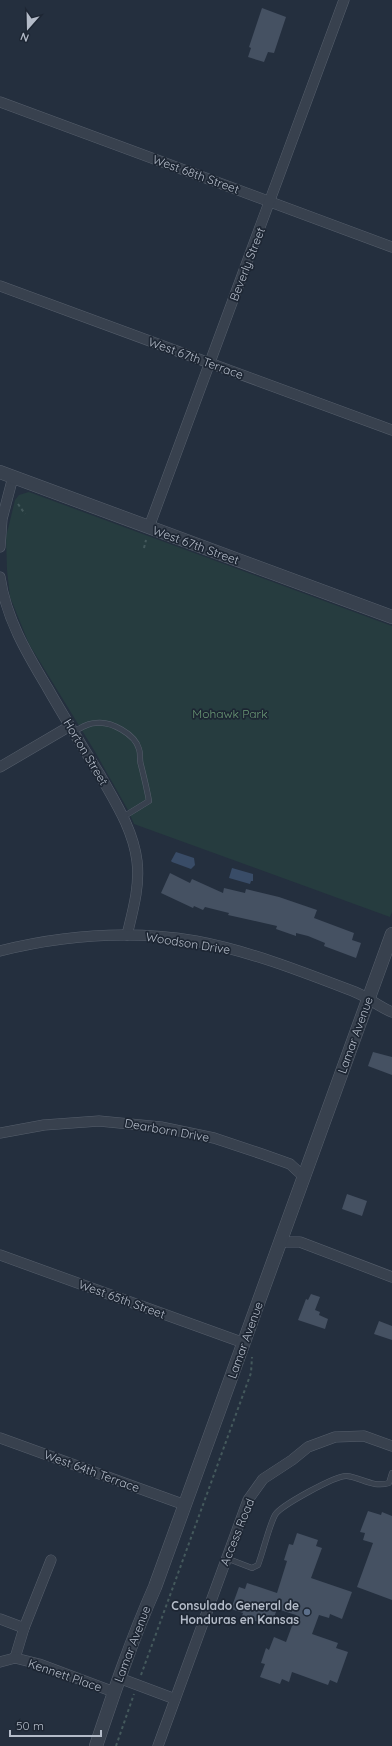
<svg xmlns="http://www.w3.org/2000/svg" width="392" height="1746" font-family="Quicksand,sans-serif">
  <style>
    .green { fill: #263c3f }
    .water { fill: #394c67 }
    .building { fill: #455162 }
    .lines { fill: none; stroke-linecap: round; stroke-linejoin: round }
    .service-casing { stroke: #565f6c; stroke-width: 6 }
    .minor-casing { stroke: #565f6c; stroke-width: 11 }
    .tertiary-casing { stroke: #565f6c; stroke-width: 14 }
    .path { stroke: #44595c; stroke-width: 2; stroke-dasharray: 3 3; stroke-linecap: butt }
    .service { stroke: #38414e; stroke-width: 5 }
    .minor { stroke: #38414e; stroke-width: 10 }
    .tertiary { stroke: #38414e; stroke-width: 13 }
    .service-dot { fill: #5c6f8a; stroke: #1d2633; stroke-width: 1.5 }
    .labels { text-anchor: middle; dominant-baseline: central; stroke-width: 3.5; stroke-linejoin: round; paint-order: stroke }
    .street-label { font-size: 12px; fill: #b4bcc9; stroke: #1d2633 }
    .park-label { font-size: 12px; fill: #6b9a76; stroke: #1d2633 }
    .poi-label { font-size: 12px; font-weight: bold; fill: #b4bcc9; stroke: #1d2633; text-anchor: end }
  </style>
  <rect width="100%" height="100%" fill="#242f3e"/>
  <!-- green -->
  <polygon class="green" points="29,492 392,626 392,912 390,917 134,824 128,810 94,750 29,644 10,597 7,570 6,537 15,500 19,495"/>
  <!-- water -->
  <g class="water">
    <polygon points="176,852 194,858 195,865 191,869 172,862 171,861"/>
    <polygon points="232,868 253,874 253,881 251,881 250,884 229,878"/>
  </g>
  <!-- building -->
  <g class="building">
    <polygon points="262,8 286,17 274,53 268,52 264,62 248,57 251,48 249,47"/>
    <polygon points="170,873 190,883 192,879 223,893 224,888 245,893 246,889 279,897 317,910 314,918 354,933 352,940 361,943 356,958 324,946 325,943 308,936 296,933 296,936 276,929 277,926 228,915 229,913 205,907 203,910 194,906 193,908 161,893"/>
    <polygon points="373,1052 392,1057 392,1075 368,1066"/>
    <polygon points="347,1194 367,1201 362,1216 342,1209"/>
    <polygon points="311,1294 320,1297 315,1310 320,1312 319,1315 328,1319 325,1329 298,1320 306,1299 308,1300"/>
    <polygon points="379,1321 392,1326 392,1340 374,1334"/>
    <polygon points="368,1511 381,1515 382,1512 392,1516 392,1600 357,1587 373,1543 363,1540 365,1533 360,1532"/>
    <polygon points="297,1533 318,1540 316,1546 322,1548 311,1578 352,1592 342,1619 330,1614 329,1618 319,1615 312,1634 338,1643 336,1648 348,1652 337,1683 330,1680 328,1685 292,1672 289,1682 282,1679 280,1684 260,1677 265,1664 261,1663 266,1648 269,1650 274,1637 286,1642 296,1615 277,1609 272,1623 259,1619 258,1622 242,1616 243,1613 231,1609 239,1587 245,1589 247,1583 277,1593 287,1561 284,1560 289,1544 293,1545"/>
  </g>
  <g class="lines">
    <!-- service casing -->
    <g class="service-casing">
      <g id="service">
        <path d="M73,732C81,728 87,723 96,723C111,721 135,734 139,749C141,754 139,760 141,765C144,777 147,789 149,801L123,817"/>
        <path d="M226,1558L252,1568L258,1565C263,1552 269,1526 275,1515C280,1506 336,1475 347,1476C362,1478 373,1488 389,1483L392,1473"/>
      </g>
    </g>
    <!-- minor casing -->
    <g class="minor-casing">
      <g id="minor">
        <polyline points="0,102 392,247"/>
        <polyline points="0,286 392,430"/>
        <polyline points="149,527 344,0"/>
        <polyline points="0,547 2,519 13,477"/>
        <path d="M0,577C6,618 26,652 47,687C64,717 82,746 100,775C115,802 133,829 137,861C140,886 133,910 127,935"/>
        <polyline points="0,767 70,726"/>
        <path d="M0,951C64,935 130,930 196,941C250,951 303,972 355,992C368,997 379,1007 392,1012"/>
        <polyline points="0,1133 44,1125 99,1121 161,1127 214,1138 262,1154 290,1164 303,1176"/>
        <polyline points="280,1242 300,1242 392,1277"/>
        <polyline points="0,1255 244,1343"/>
        <polyline points="0,1438 185,1505"/>
        <polyline points="0,1619 24,1628"/>
        <polyline points="15,1658 24,1628 51,1560"/>
        <polyline points="0,1662 15,1658 39,1664 114,1692"/>
        <polyline points="119,1678 175,1699"/>
        <polyline points="158,1746 248,1500 263,1479 292,1460 308,1447 335,1437 364,1436 392,1446"/>
      </g>
    </g>
    <!-- tertiary casing -->
    <g class="tertiary-casing">
      <g id="tertiary">
        <polyline points="0,472 392,617"/>
        <path d="M96,1746C114,1692 132,1639 155,1587L392,934"/>
      </g>
    </g>
    <!-- path -->
    <g class="path">
      <polyline points="18,504 25,514"/>
      <polyline points="144,548 146,540"/>
      <polyline points="141,1675 251,1373 252,1357"/>
      <polyline points="116,1746 134,1694"/>
    </g>
    <!-- service -->
    <use href="#service" class="service"/>
    <!-- minor -->
    <use href="#minor" class="minor"/>
    <!-- tertiary -->
    <use href="#tertiary" class="tertiary"/>
  </g>
  <!-- markers -->
  <circle class="service-dot" cx="307" cy="1612" r="4"/>
  <g class="labels">
    <!-- street labels -->
    <g class="street-label">
      <text transform="translate(196 174) rotate(20)">West 68th Street</text>
      <text transform="translate(247 264) rotate(-69)">Beverly Street</text>
      <text transform="translate(196 358) rotate(20)">West 67th Terrace</text>
      <text transform="translate(196 545) rotate(20)">West 67th Street</text>
      <text transform="translate(86 752) rotate(59)">Horton Street</text>
      <text transform="translate(188 943) rotate(9)">Woodson Drive</text>
      <text transform="translate(355 1035) rotate(-70)">Lamar Avenue</text>
      <text transform="translate(167 1130) rotate(10)">Dearborn Drive</text>
      <text transform="translate(122 1299) rotate(20)">West 65th Street</text>
      <text transform="translate(245 1340) rotate(-70)">Lamar Avenue</text>
      <text transform="translate(92 1471) rotate(20)">West 64th Terrace</text>
      <text transform="translate(237 1532) rotate(-68)">Access Road</text>
      <text transform="translate(132 1644) rotate(-69)">Lamar Avenue</text>
      <text transform="translate(65 1675) rotate(19)">Kennett Place</text>
    </g>
    <!-- park labels -->
    <g class="park-label">
      <text x="230" y="713">Mohawk Park</text>
    </g>
    <!-- poi labels -->
    <g class="poi-label">
      <text x="299" y="1605">Consulado General de<tspan x="299" dy="14">Honduras en Kansas</tspan></text>
    </g>
  </g>
  <!-- north arrow -->
  <g transform="translate(28 28) rotate(200)" stroke="#1d2633" stroke-width="3" paint-order="stroke">
  <path d="M0-3L7 15L0 10L-7 15Z" fill="#b4bcc9"/>
  <text y="-6" font-size="11" font-weight="bold" text-anchor="middle" fill="#b4bcc9">N</text>
  </g>
  <!-- scale -->
  <path d="M10 1730v6h91v-6" fill="none" stroke="#b4bcc9" stroke-width="2"/>
  <text x="16" y="1730" font-size="12" fill="#b4bcc9" stroke="#1d2633" stroke-width="3" paint-order="stroke">50 m</text>
</svg>
